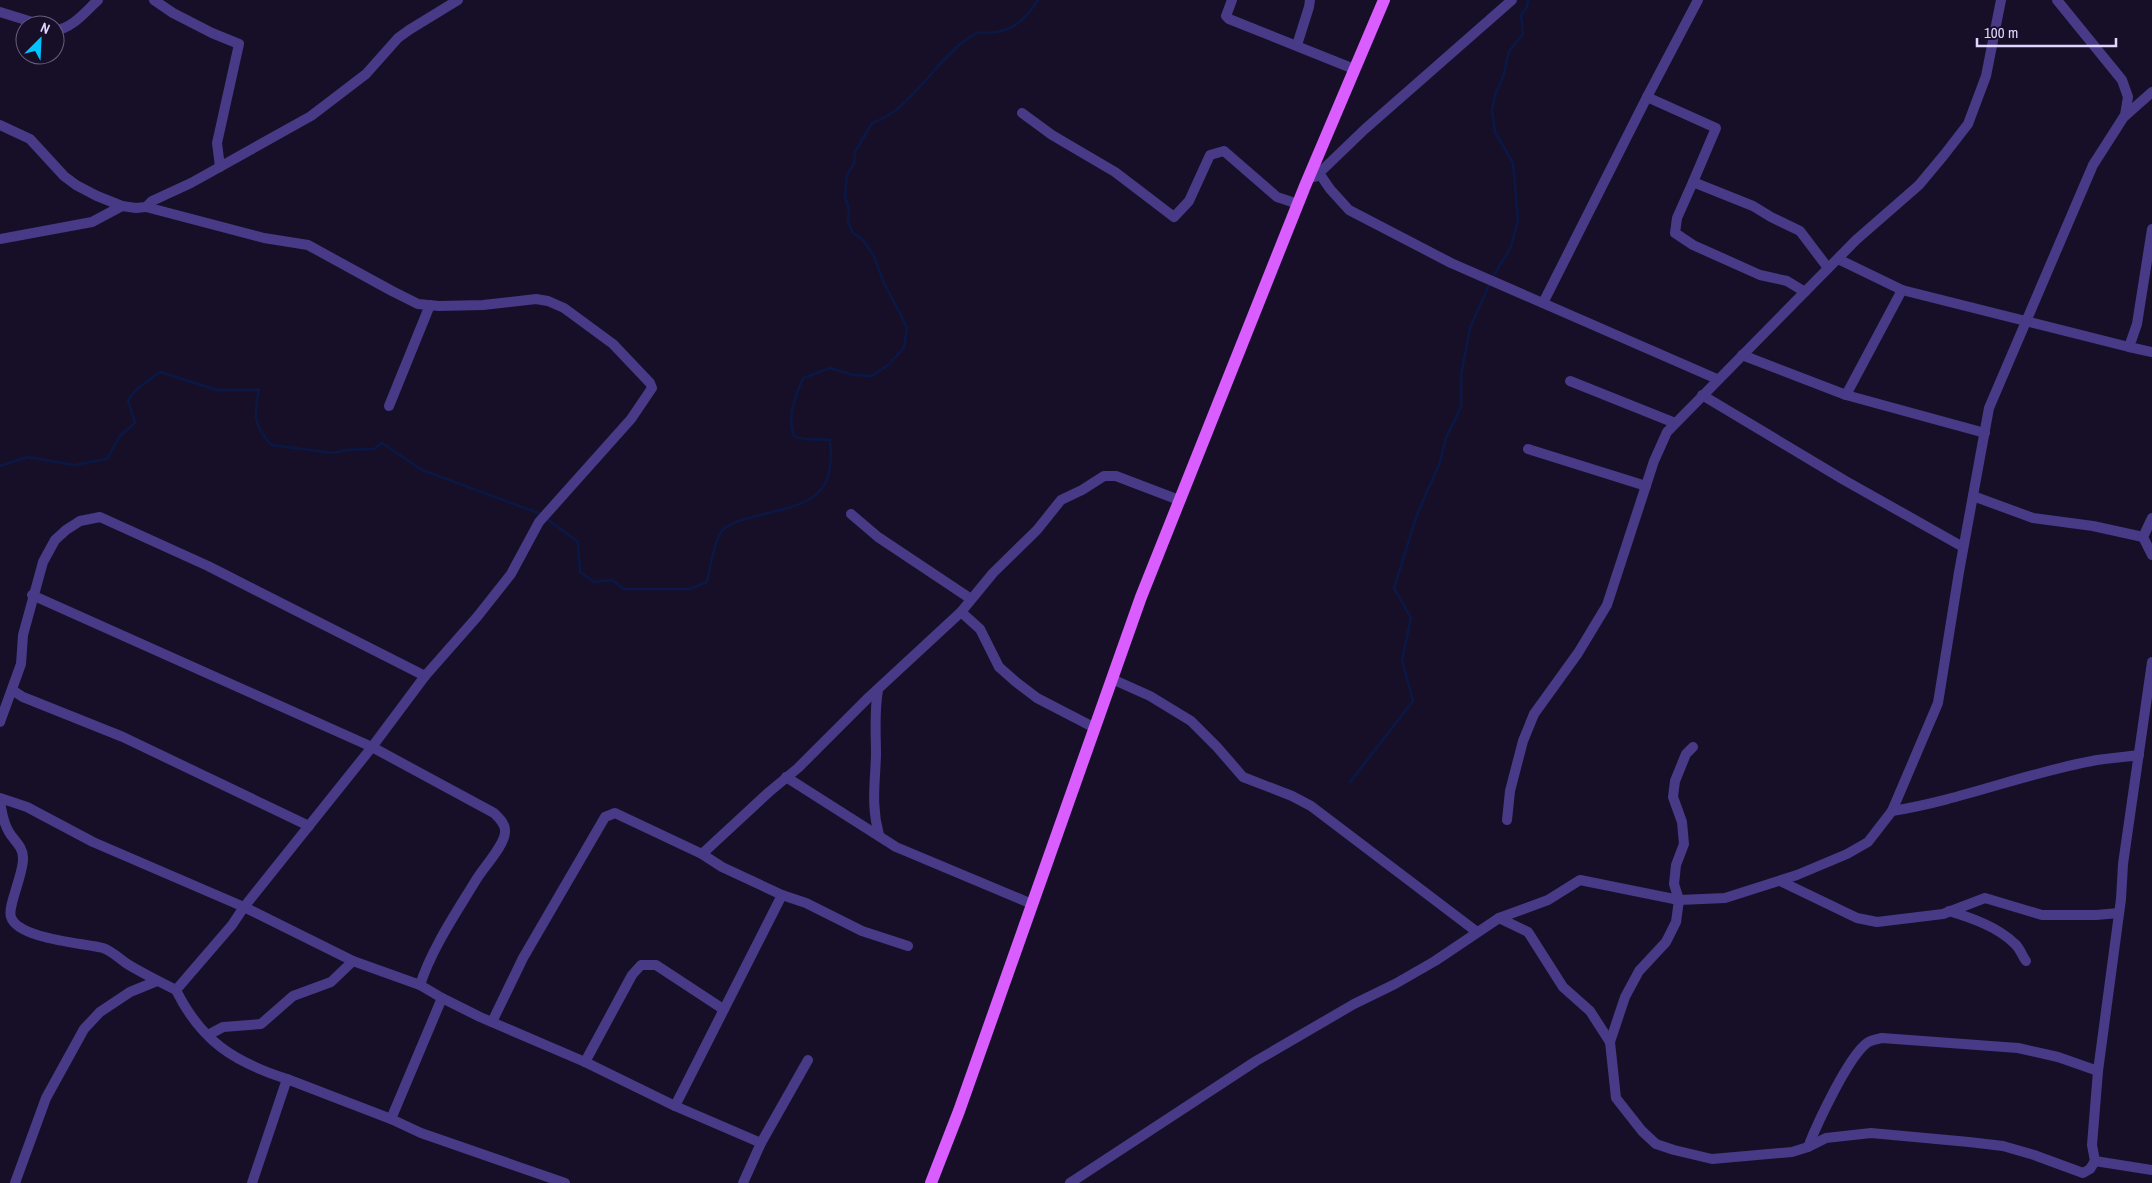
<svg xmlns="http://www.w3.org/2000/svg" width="2152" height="1183" font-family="'Archivo Narrow',sans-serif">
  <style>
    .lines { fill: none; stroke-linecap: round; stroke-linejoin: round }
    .stream { stroke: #0a1846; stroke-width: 2.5 }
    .minor { stroke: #483a87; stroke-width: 10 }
    .major { stroke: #d95dff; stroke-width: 12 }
  </style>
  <rect width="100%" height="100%" fill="#170f28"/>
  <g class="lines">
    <!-- stream -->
    <g class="stream">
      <polyline points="1492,278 1511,247 1518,220 1513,163 1495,132 1492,110 1495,95 1503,77 1509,51 1523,34 1521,15 1527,7 1528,0"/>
      <path d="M0,466L28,457L74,465L107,459L120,436L135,423L128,400L137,389L160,372L217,390H259C253,416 254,425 271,445L333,453L347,450L374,449L382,443L422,470L541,514"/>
      <path d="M547,519L578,542L580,572L594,582L612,580L624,589H690L707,582C710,570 714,540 722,531C727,524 738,521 746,519C795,504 838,508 830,440C817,438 806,442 794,436C787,415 795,398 803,378L830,368L853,375L872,376L888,365L904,348L907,327L884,283L874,256L863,240L853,233L848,222L849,209L845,197L847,175L854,164L855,152L872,123C908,112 933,65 963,42C983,27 977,35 997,32C1016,29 1028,15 1038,0"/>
      <polyline points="1350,782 1413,701 1402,660 1411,618 1394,588 1418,512 1439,465 1446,438 1461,407 1461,375 1470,328 1489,285"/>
    </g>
    <!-- minor -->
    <g class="minor">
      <polyline points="154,0 173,13 212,33 239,44 217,143 220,167"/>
      <polyline points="1232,0 1226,16 1229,19 1354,69"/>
      <polyline points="0,12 42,25"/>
      <path d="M55,30C71,30 87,10 98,0"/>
      <polyline points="1297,45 1309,7 1310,0"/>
      <polyline points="1647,97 1716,128 1693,182"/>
      <polyline points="1022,113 1052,135 1115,172 1174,217 1189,201 1210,155 1224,151 1277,197 1298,204"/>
      <polyline points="2125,116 2152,92"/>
      <polyline points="0,125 30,139 64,176 76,185 97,196 122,206 136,208 146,207 152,201 191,183 311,116 366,74 398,38 409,30 458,0"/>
      <polyline points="1319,173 1330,189 1349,210 1451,263 1717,379"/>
      <polyline points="1315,177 1365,129 1512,0"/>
      <polyline points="2152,229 2137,324 2129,347 2152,352"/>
      <polyline points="0,239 92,222 122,206"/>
      <polyline points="1838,259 1902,290"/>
      <polyline points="1805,292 1787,281 1760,275 1693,245 1675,233 1677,218 1693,182 1753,206 1771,217 1800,231 1828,268"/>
      <polyline points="1543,303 1647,97 1698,0"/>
      <polyline points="1742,355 1846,395"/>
      <polyline points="1570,381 1675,423"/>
      <polyline points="1702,395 1844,480 1963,547"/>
      <polyline points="389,406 430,305"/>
      <polyline points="1985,433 1846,395 1902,290 2129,347"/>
      <polyline points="1528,449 1646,486"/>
      <polyline points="1973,496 2033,518 2093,526 2143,537"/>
      <polyline points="851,514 878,537 971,599"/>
      <polyline points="2152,518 2143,537 2152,555"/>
      <path d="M32,595L372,747L494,813C499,818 506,824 505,832C505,845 483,868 476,880C456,913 432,948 420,985"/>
      <polyline points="961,612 980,629 999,667 1016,682 1037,698 1095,728"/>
      <polyline points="1112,679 1150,696 1191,721 1217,747 1243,777 1292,796 1311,806 1477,932"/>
      <polyline points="12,690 23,697 123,737 309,826"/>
      <path d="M878,690C874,712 876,733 876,755C875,785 871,805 879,835"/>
      <polyline points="0,722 21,664 23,635 43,562 55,540 66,530 80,521 100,517 208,566 425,676"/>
      <path d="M1693,747L1686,754L1675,781L1673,797L1682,822L1684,844L1676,865L1674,884L1679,900L1676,922L1666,942L1639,971L1625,997L1610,1042L1616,1098L1642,1131L1656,1144L1674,1150L1712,1159L1792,1152L1808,1147C1817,1124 1848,1057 1867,1043C1871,1040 1877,1039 1882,1038L2018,1048L2058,1057L2098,1071"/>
      <polyline points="786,777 896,847 1032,904"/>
      <polyline points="0,798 27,807 93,842 244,907 353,961 420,985 442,998 480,1017 585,1062 675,1106 761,1143"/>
      <path d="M0,802C2,812 3,823 9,832C14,841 23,846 23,858C24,873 7,907 11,917C18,939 83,943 103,948C112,951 121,960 129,965C144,974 160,982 176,990L232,925L244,907L372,747L425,676L477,617L511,574L539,522L631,419L652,388L650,383L613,344L564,308L548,301L536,299L483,305L439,306L418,304L392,291L308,245L264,238L146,207"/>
      <path d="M1892,811C1962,800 2028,772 2097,760C2111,758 2125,757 2139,755"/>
      <polyline points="1507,820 1510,791 1523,741 1534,714 1578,653 1607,605 1654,461 1667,432 1856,240 1919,185 1944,155 1968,124 1986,76 2001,0"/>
      <polyline points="1780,881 1857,918 1877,922 1943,914 1985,898 2042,915 2096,915 2119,913"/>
      <path d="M1949,911C1972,918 1998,927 2015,944C2020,948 2022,956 2026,961"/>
      <polyline points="1499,918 1528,932 1563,987 1590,1011 1610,1042"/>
      <polyline points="908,946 862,931 806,903 782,895 722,867 702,854 769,792 798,768 867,699 961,612 993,573 1037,530 1061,500 1082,490 1104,476 1116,476 1179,500"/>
      <path d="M176,990C201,1041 234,1062 287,1079"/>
      <polyline points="492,1022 523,958 605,817 615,813 702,854"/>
      <polyline points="208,1035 223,1027 261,1024 293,996 331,982 353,961"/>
      <polyline points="585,1062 632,975 641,965 656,965 723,1009"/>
      <polyline points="675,1106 782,895"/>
      <polyline points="391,1119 442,998"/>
      <polyline points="1808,1147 1826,1138 1871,1133 1969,1142 2003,1146 2034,1155 2083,1173 2090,1169 2095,1161 2152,1170"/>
      <polyline points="2095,1161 2092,1145 2098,1071 2121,899 2123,864 2152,662"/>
      <polyline points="15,1183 46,1098 84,1029 100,1012 130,992 157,981"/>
      <polyline points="252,1183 287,1079 391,1119 421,1133 565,1183"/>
      <polyline points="743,1183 761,1143 808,1060"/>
      <polyline points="1070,1183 1256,1061 1354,1004 1395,984 1435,961 1499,918 1548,900 1580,880 1679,900 1725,898 1797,875 1847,854 1868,842 1892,811 1938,703 1959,572 1989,408 2093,165 2125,115 2128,97 2122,80 2057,0"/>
    </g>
    <!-- major -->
    <polyline class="major" points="931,1183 959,1111 1141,597 1305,186 1384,0"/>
  </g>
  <!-- north arrow -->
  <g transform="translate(40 40) rotate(24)"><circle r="24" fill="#170f28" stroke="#675f7e"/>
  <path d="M0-4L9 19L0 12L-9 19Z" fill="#02c3ff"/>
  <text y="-8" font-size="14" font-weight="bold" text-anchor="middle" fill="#e0d6ff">N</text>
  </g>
  <!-- scale -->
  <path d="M1977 38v8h139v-8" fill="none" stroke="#e0d6ff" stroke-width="2.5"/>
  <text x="1984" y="38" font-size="15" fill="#e0d6ff" stroke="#170f28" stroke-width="4" paint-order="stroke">100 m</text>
</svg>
